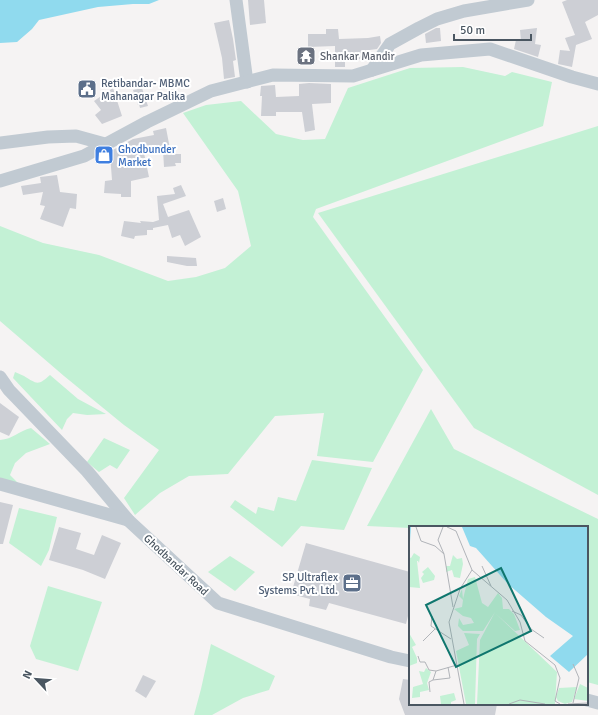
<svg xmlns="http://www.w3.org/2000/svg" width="598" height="715" font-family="Signika,sans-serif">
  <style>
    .green { fill: #c3f1d5 }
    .water { fill: #90daee }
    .building { fill: #cdcfd5 }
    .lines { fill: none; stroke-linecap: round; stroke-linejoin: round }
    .minor { stroke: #c1cad2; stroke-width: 13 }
    .labels { text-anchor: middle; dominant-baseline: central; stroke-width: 4; stroke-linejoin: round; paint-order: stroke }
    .worship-label { font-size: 11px; fill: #5b616d; stroke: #fff; text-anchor: start }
    .service-label { font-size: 11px; fill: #4e5e75; stroke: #fff; text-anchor: start }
    .shop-label { font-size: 11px; fill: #366cbe; stroke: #fff; text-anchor: start }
    .street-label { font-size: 11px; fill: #4a5661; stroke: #fff }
    .inset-river { fill: none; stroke: #90daee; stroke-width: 2 }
    .inset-road { fill: none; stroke: #b1b4b9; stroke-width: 1 }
    .view { fill: #0f766e; fill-opacity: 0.15; stroke: #0f766e; stroke-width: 2 }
    .inset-edge { fill: none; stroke: #4a5661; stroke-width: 2 }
  </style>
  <rect width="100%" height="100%" fill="#f5f3f3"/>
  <!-- green -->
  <g class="green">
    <polygon points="463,67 505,76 512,72 552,82 543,126 316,209 313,217 423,370 373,462 317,456 324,413 275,416 228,474 189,476 160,493 135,515 124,498 159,450 124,425 64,376 0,321 0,226 43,243 99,255 168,281 196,277 225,268 251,246 238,191 183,113 206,105 241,101 276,134 303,140 325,139 348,88 410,68"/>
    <polygon points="598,126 598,495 474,428 318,213"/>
    <path d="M15,372C18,373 21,375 24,376C37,384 38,386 50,375L78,399L106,414L87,415L73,413L67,419L62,430L13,378Z"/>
    <polygon points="431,409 454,449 598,519 598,685 587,682 587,527 410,527 410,528 367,526"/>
    <path d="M31,428L50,444L26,453L15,463L10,475L19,484L0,478V440C13,439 19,431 31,428Z"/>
    <polygon points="104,438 130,450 117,469 110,465 99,472 87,462"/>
    <polygon points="312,460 372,468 344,530 301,526 282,547 230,507 235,500 256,514 258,507 274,511 278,497 296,501"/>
    <polygon points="19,508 57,517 49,550 41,566 9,543"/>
    <polygon points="230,556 255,572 235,591 208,572"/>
    <polygon points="48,586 102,602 78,671 36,659 30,646"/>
    <polygon points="211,644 275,676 269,690 243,698 212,715 194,715 201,689"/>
  </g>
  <!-- water -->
  <polygon class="water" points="0,0 159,0 149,4 133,4 98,7 39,20 32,29 17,42 0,43"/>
  <!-- building -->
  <g class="building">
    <polygon points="248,0 264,0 266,23 250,25"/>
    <polygon points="567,0 598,0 598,15 585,22 592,39 576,45 572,67 558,64 560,50 570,51 565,38 575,35 562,2"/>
    <polygon points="229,20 233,39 236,60 233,61 235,77 224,79 222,58 214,23"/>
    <polygon points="436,28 440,28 441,41 426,43 425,34"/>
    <polygon points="537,28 535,44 541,45 538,57 514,49 516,40 521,41 520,30"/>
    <polygon points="326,29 338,29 339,39 368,38 380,36 381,43 377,49 362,51 363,59 345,60 345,67 335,67 335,46 308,47 308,34 326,34"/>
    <polygon points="309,83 331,84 331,103 312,104 315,130 305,132 302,112 276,112 276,116 261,116 262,96 260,96 261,86 275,85 276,97 299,96 299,84"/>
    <polygon points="113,88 122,116 102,124 95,115 101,110 94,101"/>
    <polygon points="142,88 148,106 140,108 139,104 138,105 133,90"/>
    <polygon points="166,128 171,154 181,154 181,163 175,163 176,166 164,167 163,150 144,153 149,177 131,181 131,197 121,197 121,194 104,193 105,181 112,180 110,154 111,151 133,139 154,135 153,131"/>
    <polygon points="57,175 60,192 77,194 76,209 70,208 63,227 40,219 45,206 40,205 43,192 23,195 21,186 41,183 40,177"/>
    <polygon points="181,185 186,196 163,204 168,217 189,210 201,237 185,246 180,235 172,238 168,225 153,228 153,230 147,230 147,235 135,236 134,239 121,236 124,221 141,223 140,221 153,222 159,220 157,196 175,194 173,188"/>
    <polygon points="223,198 226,209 217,212 214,201"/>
    <polygon points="167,256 196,258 197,266 187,266 167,262"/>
    <polygon points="0,403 19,417 9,436 0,432"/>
    <polygon points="0,502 13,505 3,544 0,544"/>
    <polygon points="59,527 81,533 76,549 94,555 102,535 121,543 105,579 83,570 49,560"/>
    <polygon points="306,543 410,572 410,608 406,624 329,603 326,610 309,606 310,599 291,594"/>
    <polygon points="143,675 156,681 146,698 135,691"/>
    <polygon points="403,679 410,680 410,704 497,704 495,715 405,715 399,699"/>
  </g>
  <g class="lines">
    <!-- minor -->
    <g class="minor">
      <polyline points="236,0 247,82"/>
      <polyline points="372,70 390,44 419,28 437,19 464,11 528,0"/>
      <polyline points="0,143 48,137 76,136 105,144"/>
      <polyline points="0,181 84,156 147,122 211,91 273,75 353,76 421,55 490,49 572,77 598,84"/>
      <polyline points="0,377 9,390 87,471 128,520 218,603 391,657 410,661"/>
      <polyline points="0,484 128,520"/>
      <polyline points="587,700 598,703"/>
    </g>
  </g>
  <!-- icons -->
  <defs>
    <g id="temple-square" transform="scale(1)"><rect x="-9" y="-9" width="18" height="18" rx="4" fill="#6b7280" stroke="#fff"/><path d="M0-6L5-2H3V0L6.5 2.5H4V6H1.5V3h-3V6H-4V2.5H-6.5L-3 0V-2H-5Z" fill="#fff"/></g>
    <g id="civic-square" transform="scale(1)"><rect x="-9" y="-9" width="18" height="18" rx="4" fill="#5c6f8a" stroke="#fff"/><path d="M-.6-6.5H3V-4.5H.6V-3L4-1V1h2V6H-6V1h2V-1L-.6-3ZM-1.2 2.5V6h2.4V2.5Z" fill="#fff"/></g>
    <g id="shop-square" transform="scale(1)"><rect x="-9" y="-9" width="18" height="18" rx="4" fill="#3f7fe0" stroke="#fff"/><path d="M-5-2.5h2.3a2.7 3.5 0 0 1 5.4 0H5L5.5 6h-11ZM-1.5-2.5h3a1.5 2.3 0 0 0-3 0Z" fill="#fff"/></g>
    <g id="office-square" transform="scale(1)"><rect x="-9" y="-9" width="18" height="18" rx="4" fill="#5c6f8a" stroke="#fff"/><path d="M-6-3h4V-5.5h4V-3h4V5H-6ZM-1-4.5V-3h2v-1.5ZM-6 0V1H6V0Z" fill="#fff"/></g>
  </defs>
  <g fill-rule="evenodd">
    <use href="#temple-square" x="306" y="56"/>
    <use href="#civic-square" x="87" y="89"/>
    <use href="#shop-square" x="104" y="155"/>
    <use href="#office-square" x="352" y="583"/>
  </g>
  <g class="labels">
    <!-- worship labels -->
    <g class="worship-label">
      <text x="320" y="56">Shankar Mandir</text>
    </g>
    <!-- service labels -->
    <g class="service-label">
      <text x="101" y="83">Retibandar- MBMC<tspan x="101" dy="13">Mahanagar Palika</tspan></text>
      <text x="338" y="577" text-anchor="end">SP Ultraflex<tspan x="338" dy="13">Systems Pvt. Ltd.</tspan></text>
    </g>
    <!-- shop labels -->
    <g class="shop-label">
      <text x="118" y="149">Ghodbunder<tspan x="118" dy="13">Market</tspan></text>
    </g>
    <!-- street labels -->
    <g class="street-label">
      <text transform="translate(176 565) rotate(43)">Ghodbandar Road</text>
    </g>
  </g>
  <!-- overview -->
  <g transform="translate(409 526)">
    <rect width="179" height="179" fill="#f5f3f3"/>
    <path d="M5,27L11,31L10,37L9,35H8L11,62L0,61V31L2,32ZM44,29L48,33L53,32L54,38L51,52L45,51L43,44L37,46V40H41ZM19,41L26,50L25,54L14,57L12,52L15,48L13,46ZM66,51L73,77L79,81L89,67L93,72L94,83H100L105,88L111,104L106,105L86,87L148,146L146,178H68L71,114L86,86L74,105H62L61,101L62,105H54L49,100L50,92L54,99L65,97L62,92L54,90L45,83L53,81L54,74L50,70L53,63L54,73L59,53ZM0,107L7,119L3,121L8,132V137L0,140ZM55,107L71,108L68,113L66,178H57L47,125L60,119ZM17,142L22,146L18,157L20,164L11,166V171L3,172L4,161L14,158L10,145L15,146ZM171,158L179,162V175L165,173ZM168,161L163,176L156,178L149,175L147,171L150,162ZM45,167L47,174L42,176V178H32L31,170Z" fill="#c3f1d5"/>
    <path d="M53,1H179V128L160,146L141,130L164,110L137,91L99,58L67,22L61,20Z" fill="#90daee"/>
    <path class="inset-river" d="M0,16L1,1"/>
    <path class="inset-road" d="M7,1L12,15L26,20L35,28M34,1L29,14L35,28L44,81M38,1L47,5L63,44M73,40L82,60M63,44L98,74L111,96L116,115L146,139L151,152L146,175L151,178M103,85L112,89L122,103L135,112M23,90L22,100L42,113M14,115L26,103M9,130L11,136H16L20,144L27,145M164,138L170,152L164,177M24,154L41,152L39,141M21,166L20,156L24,154L27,145L48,139M55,178L40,96L51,63L63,44M100,178L111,174L136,178M159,178L179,177"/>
    <path class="view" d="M92,42L122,105L47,141L17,79Z"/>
    <rect width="179" height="179" class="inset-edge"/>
  </g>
  <!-- north arrow -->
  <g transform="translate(36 679) rotate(296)" stroke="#ffffff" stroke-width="3" paint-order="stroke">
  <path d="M0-3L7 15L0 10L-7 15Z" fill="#4a5661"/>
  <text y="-6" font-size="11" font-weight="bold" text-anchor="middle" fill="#4a5661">N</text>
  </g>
  <!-- scale -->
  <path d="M454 34v6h77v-6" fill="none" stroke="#4a5661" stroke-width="2"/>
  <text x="460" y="34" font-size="12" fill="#4a5661" stroke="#ffffff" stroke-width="3" paint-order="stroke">50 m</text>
</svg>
